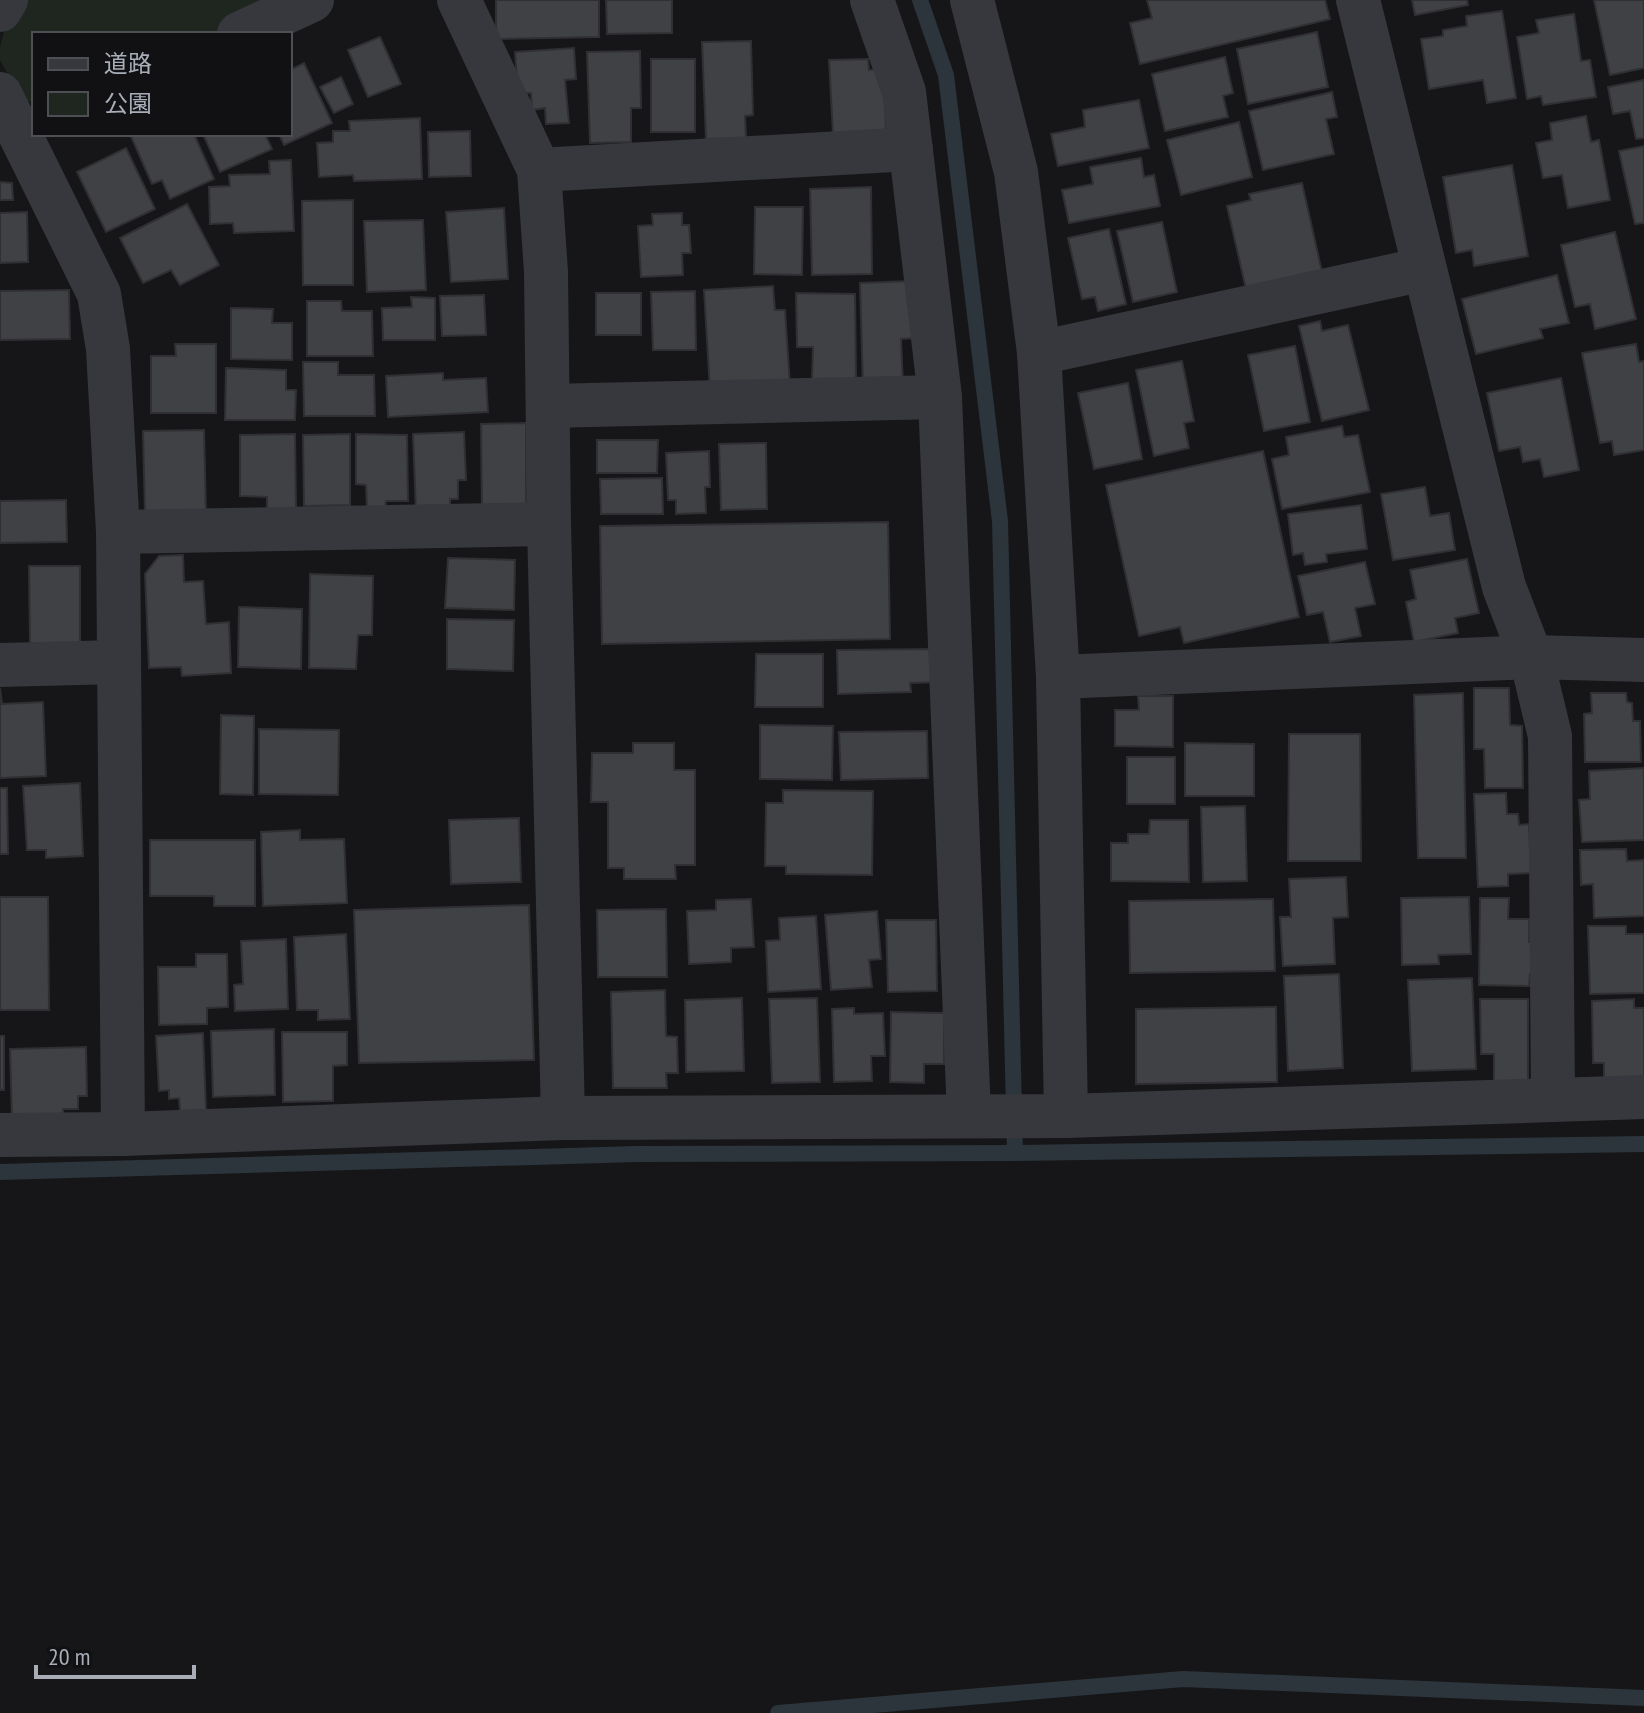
<svg xmlns="http://www.w3.org/2000/svg" width="1644" height="1713" font-family="'PT Sans Narrow','Noto Sans JP',sans-serif">
  <style>
    .green { fill: #1e261f }
    .lines { fill: none; stroke-linecap: round; stroke-linejoin: round }
    .stream { stroke: #2c353c; stroke-width: 16 }
    .building { fill: #404145; stroke: #303034; stroke-width: 2 }
    .minor { stroke: #37383d; stroke-width: 44 }
  </style>
  <rect width="100%" height="100%" fill="#161618"/>
  <!-- green -->
  <polygon class="green" points="20,0 288,0 216,34 34,34 34,103 21,98 0,60 0,47 8,16"/>
  <g class="lines">
    <!-- stream -->
    <g class="stream">
      <polyline points="920,0 946,75 1000,521 1015,1153"/>
      <polyline points="0,1172 637,1154 1015,1153 1644,1144"/>
      <polyline points="778,1713 1183,1679 1644,1698"/>
    </g>
  </g>
  <!-- building -->
  <g class="building">
    <polygon points="496,0 599,0 599,37 496,39"/>
    <polygon points="606,0 672,0 672,33 607,34"/>
    <polygon points="1147,0 1325,0 1330,19 1140,64 1130,23 1152,18"/>
    <polygon points="1412,0 1467,0 1468,5 1415,15"/>
    <polygon points="1594,0 1644,0 1644,68 1610,75"/>
    <polygon points="1502,11 1516,98 1487,103 1483,80 1429,89 1421,39 1443,36 1443,30 1467,26 1466,16"/>
    <polygon points="1574,14 1581,61 1590,60 1596,97 1543,105 1541,96 1527,99 1517,37 1539,33 1536,20"/>
    <polygon points="1317,32 1328,87 1248,104 1237,49"/>
    <polygon points="380,37 401,84 368,97 348,50"/>
    <polygon points="751,41 753,115 745,116 746,138 706,139 702,42"/>
    <polygon points="574,48 576,79 565,80 569,123 546,124 545,108 532,110 531,93 518,93 515,52"/>
    <polygon points="640,51 641,108 631,108 631,142 590,143 587,52"/>
    <polygon points="1225,57 1233,93 1223,96 1228,117 1165,131 1152,74"/>
    <rect x="651" y="59" width="44" height="73"/>
    <polygon points="868,59 869,70 884,69 886,131 833,134 829,60"/>
    <polygon points="304,63 332,123 284,145 279,134 290,134 290,70"/>
    <polygon points="341,77 353,104 334,113 320,87"/>
    <polygon points="1644,80 1644,138 1636,139 1630,111 1613,114 1608,87"/>
    <polygon points="1332,92 1337,117 1326,119 1334,154 1263,170 1249,111"/>
    <polygon points="1139,100 1149,148 1058,166 1051,134 1085,127 1083,110"/>
    <polygon points="1586,116 1591,142 1599,140 1610,200 1568,208 1562,175 1543,178 1536,143 1552,140 1550,123"/>
    <polygon points="420,118 422,179 354,181 353,175 319,177 317,143 333,142 333,131 350,131 349,121"/>
    <polygon points="1239,122 1252,177 1181,195 1167,140"/>
    <polygon points="470,131 471,176 429,177 428,132"/>
    <polygon points="130,134 194,134 214,179 170,199 162,180 152,184"/>
    <polygon points="203,134 265,134 272,149 220,172"/>
    <polygon points="1644,146 1644,223 1635,224 1619,151"/>
    <polygon points="126,148 155,209 106,232 77,172"/>
    <polygon points="1141,158 1144,177 1154,175 1160,206 1069,223 1062,190 1093,184 1090,167"/>
    <polygon points="291,160 294,231 234,233 233,223 210,224 209,187 230,186 229,175 270,174 269,161"/>
    <polygon points="1512,165 1528,256 1474,266 1472,250 1456,253 1443,177"/>
    <polygon points="0,182 12,183 13,200 0,200"/>
    <polygon points="1302,183 1322,272 1246,289 1227,206 1251,200 1249,194"/>
    <polygon points="871,187 872,274 812,275 810,189"/>
    <polygon points="353,200 353,285 303,285 302,201"/>
    <polygon points="187,204 219,265 180,285 171,270 143,283 120,238"/>
    <polygon points="755,207 803,207 802,275 754,274"/>
    <polygon points="504,208 508,279 451,282 446,212"/>
    <polygon points="27,212 28,262 0,263 0,213"/>
    <polygon points="682,213 682,225 689,225 691,253 682,253 683,275 641,277 638,226 653,225 652,214"/>
    <polygon points="423,220 426,290 367,292 364,221"/>
    <polygon points="1162,222 1177,292 1133,302 1117,231"/>
    <polygon points="1109,229 1126,304 1098,311 1095,297 1082,299 1068,238"/>
    <polygon points="1615,232 1636,319 1595,329 1590,304 1575,307 1561,245"/>
    <polygon points="1557,275 1569,323 1540,329 1543,338 1476,354 1462,299"/>
    <polygon points="911,281 913,338 901,339 903,385 863,387 860,283"/>
    <polygon points="773,286 775,310 785,310 790,386 710,390 704,290"/>
    <polygon points="69,290 70,339 0,340 0,291"/>
    <polygon points="695,291 696,350 653,350 651,292"/>
    <rect x="596" y="293" width="45" height="42"/>
    <polygon points="796,293 855,294 856,380 812,380 813,347 797,347"/>
    <polygon points="484,295 486,335 442,336 440,296"/>
    <polygon points="411,297 435,298 435,340 383,340 382,308 412,307"/>
    <polygon points="307,301 341,301 342,311 372,311 373,356 307,356"/>
    <polygon points="231,308 273,309 272,323 292,323 292,360 231,359"/>
    <polygon points="1320,321 1322,331 1348,325 1369,410 1322,421 1299,326"/>
    <polygon points="175,344 216,344 216,413 151,413 151,356 176,356"/>
    <polygon points="1636,344 1639,362 1644,361 1644,450 1614,455 1612,441 1600,443 1582,353"/>
    <polygon points="1295,346 1310,422 1264,431 1248,355"/>
    <polygon points="1182,361 1194,421 1184,423 1189,448 1154,456 1136,370"/>
    <polygon points="303,362 338,362 338,375 374,375 375,416 304,416"/>
    <polygon points="226,368 286,370 286,390 296,390 295,420 225,420"/>
    <polygon points="443,373 443,380 486,378 488,412 388,417 386,376"/>
    <polygon points="1561,378 1579,470 1544,477 1540,459 1523,462 1520,447 1499,451 1487,393"/>
    <polygon points="1128,383 1142,459 1094,469 1078,393"/>
    <polygon points="526,423 526,504 482,513 481,424"/>
    <polygon points="1342,426 1344,437 1358,435 1370,492 1282,509 1272,459 1289,455 1286,437"/>
    <polygon points="204,430 206,514 145,515 143,431"/>
    <polygon points="464,432 466,480 458,480 458,499 450,499 450,510 416,511 413,434"/>
    <polygon points="295,434 296,511 267,512 267,497 240,496 240,435"/>
    <polygon points="350,434 350,505 304,506 303,435"/>
    <polygon points="356,434 407,435 408,501 386,501 385,508 367,508 366,485 356,484"/>
    <polygon points="597,440 658,440 657,473 597,473"/>
    <polygon points="766,443 767,509 721,510 719,444"/>
    <polygon points="709,451 710,487 705,487 706,513 676,514 676,500 668,500 666,453"/>
    <polygon points="1263,451 1299,617 1184,643 1180,627 1139,636 1106,485"/>
    <polygon points="662,478 663,514 601,514 600,479"/>
    <polygon points="1425,487 1430,516 1449,513 1455,550 1393,560 1381,494"/>
    <polygon points="66,500 67,542 0,543 0,501"/>
    <polygon points="1361,505 1367,549 1326,554 1327,562 1305,565 1303,553 1293,555 1288,514"/>
    <polygon points="888,522 890,639 602,644 600,526"/>
    <polygon points="183,555 184,582 203,581 206,624 229,622 231,673 182,676 181,667 149,668 145,574 159,556"/>
    <polygon points="448,558 515,560 514,610 445,608"/>
    <polygon points="1467,559 1479,613 1455,618 1458,633 1414,642 1406,602 1416,599 1410,570"/>
    <polygon points="1365,562 1375,604 1355,608 1361,636 1330,642 1323,612 1307,615 1298,576"/>
    <polygon points="29,566 80,566 80,643 30,643"/>
    <polygon points="310,574 373,576 372,635 358,635 356,669 309,668"/>
    <polygon points="239,607 302,609 301,669 238,667"/>
    <polygon points="447,619 514,620 513,671 447,669"/>
    <polygon points="936,649 937,682 910,683 911,692 838,694 837,650"/>
    <polygon points="756,654 823,654 823,707 755,707"/>
    <polygon points="0,688 2,704 43,702 46,776 0,778"/>
    <polygon points="1474,688 1509,688 1510,725 1522,726 1523,788 1485,788 1484,749 1474,749"/>
    <polygon points="1463,693 1466,858 1418,858 1414,695"/>
    <polygon points="1591,693 1626,693 1627,702 1632,703 1633,721 1640,721 1641,762 1585,762 1584,714 1592,713"/>
    <polygon points="1138,696 1173,696 1173,747 1115,746 1115,710 1139,710"/>
    <polygon points="221,715 254,716 253,795 220,794"/>
    <polygon points="760,725 833,726 832,780 760,779"/>
    <polygon points="259,729 339,730 338,795 259,794"/>
    <polygon points="927,731 928,778 841,780 839,732"/>
    <polygon points="1289,734 1360,734 1361,861 1288,861"/>
    <polygon points="633,743 674,743 674,770 695,770 695,865 675,865 676,879 624,879 624,868 608,868 608,802 591,802 592,753 633,753"/>
    <polygon points="1185,743 1254,744 1254,796 1185,796"/>
    <rect x="1127" y="757" width="48" height="47"/>
    <polygon points="1644,768 1644,840 1582,842 1579,800 1590,799 1589,771"/>
    <polygon points="80,783 83,856 46,858 46,850 27,850 23,786"/>
    <polygon points="0,788 7,788 8,854 0,854"/>
    <polygon points="783,790 873,791 872,875 786,874 786,866 765,866 766,803 783,803"/>
    <polygon points="1506,793 1507,814 1518,814 1519,825 1529,824 1531,873 1508,874 1508,886 1478,887 1474,794"/>
    <polygon points="1245,806 1247,881 1203,882 1201,807"/>
    <polygon points="519,818 521,882 451,884 449,820"/>
    <polygon points="1150,820 1188,820 1189,882 1111,881 1111,843 1128,843 1128,834 1149,834"/>
    <polygon points="300,830 300,840 344,839 347,903 263,906 261,832"/>
    <polygon points="150,840 255,840 255,906 214,906 214,896 150,896"/>
    <polygon points="1626,849 1627,861 1644,860 1644,916 1594,918 1593,884 1581,885 1580,850"/>
    <polygon points="1346,877 1348,917 1333,918 1335,964 1283,966 1280,917 1291,917 1289,879"/>
    <polygon points="0,897 48,897 49,1010 0,1010"/>
    <polygon points="1469,897 1471,954 1438,955 1439,964 1402,965 1401,898"/>
    <polygon points="1480,898 1509,898 1508,919 1529,919 1529,942 1538,942 1537,974 1530,974 1529,986 1479,985"/>
    <polygon points="751,899 754,947 731,948 731,962 689,964 687,911 716,910 716,900"/>
    <polygon points="1273,899 1275,971 1130,973 1129,901"/>
    <polygon points="529,905 534,1060 359,1063 354,910"/>
    <polygon points="666,909 667,977 598,977 597,910"/>
    <polygon points="877,911 881,959 869,960 872,987 831,990 825,915"/>
    <polygon points="816,916 821,989 768,992 766,941 780,940 779,918"/>
    <polygon points="886,920 936,920 937,991 888,992"/>
    <polygon points="1588,926 1626,926 1626,934 1644,934 1644,993 1590,994"/>
    <polygon points="346,934 350,1019 318,1020 318,1010 297,1010 294,937"/>
    <polygon points="286,939 288,1009 235,1011 234,985 243,984 241,941"/>
    <polygon points="196,954 227,954 228,1007 207,1008 207,1024 159,1025 158,967 196,967"/>
    <polygon points="1339,974 1343,1068 1288,1071 1284,976"/>
    <polygon points="1472,978 1476,1069 1412,1071 1408,980"/>
    <polygon points="665,990 666,1036 677,1037 678,1073 666,1073 667,1088 613,1088 611,992"/>
    <polygon points="742,998 744,1071 686,1072 685,1000"/>
    <polygon points="817,998 820,1082 772,1083 769,999"/>
    <polygon points="1480,999 1528,999 1528,1081 1494,1082 1494,1054 1481,1054"/>
    <polygon points="1634,999 1634,1008 1644,1008 1644,1081 1604,1082 1604,1063 1593,1063 1592,1001"/>
    <polygon points="1276,1007 1277,1082 1136,1084 1136,1009"/>
    <polygon points="854,1008 854,1014 883,1013 885,1056 871,1056 872,1081 834,1082 832,1009"/>
    <polygon points="891,1012 944,1013 944,1064 924,1064 924,1083 890,1082"/>
    <polygon points="274,1029 275,1095 213,1097 211,1031"/>
    <polygon points="282,1032 347,1032 347,1065 333,1066 333,1101 283,1102"/>
    <polygon points="203,1033 206,1110 180,1111 179,1098 169,1099 169,1090 159,1091 156,1036"/>
    <rect x="0" y="1036" width="4" height="54"/>
    <polygon points="86,1047 87,1096 78,1096 78,1109 63,1109 63,1118 12,1119 10,1049"/>
  </g>
  <g class="lines">
    <!-- minor -->
    <g class="minor">
      <polyline points="459,0 539,170 546,272 549,524 563,1118"/>
      <polyline points="872,0 904,92 940,397 969,1116"/>
      <polyline points="972,0 1016,172 1039,353 1058,677 1066,1116"/>
      <polyline points="1358,0 1504,587 1531,657 1550,736 1553,1099"/>
      <polyline points="0,10 6,0"/>
      <polyline points="239,34 312,0"/>
      <polyline points="0,94 99,294 108,349 118,532 123,1134"/>
      <polyline points="539,170 911,149"/>
      <polyline points="1039,353 1424,269"/>
      <polyline points="548,406 940,397"/>
      <polyline points="118,532 549,524"/>
      <polyline points="0,665 118,662"/>
      <polyline points="1058,677 1531,657 1644,660"/>
      <polyline points="0,1135 123,1134 563,1118 1066,1116 1644,1097"/>
    </g>
  </g>
  <!-- legend -->
  <rect x="32" y="32" width="260" height="104" fill="#111113" stroke="#4d4f55" stroke-width="2"/>
  <rect x="48" y="58" width="40" height="12" fill="#37383d" stroke="#4d4f55" stroke-width="2"/>
  <text x="104" y="72" font-size="24" fill="#a8adb8">道路</text>
  <rect x="48" y="92" width="40" height="24" fill="#1e261f" stroke="#4d4f55" stroke-width="2"/>
  <text x="104" y="112" font-size="24" fill="#a8adb8">公園</text>
  <!-- scale -->
  <path d="M36 1665v12h158v-12" fill="none" stroke="#a8adb8" stroke-width="4"/>
  <text x="48" y="1665" font-size="24" fill="#a8adb8" stroke="#111113" stroke-width="6" paint-order="stroke">20 m</text>
</svg>
